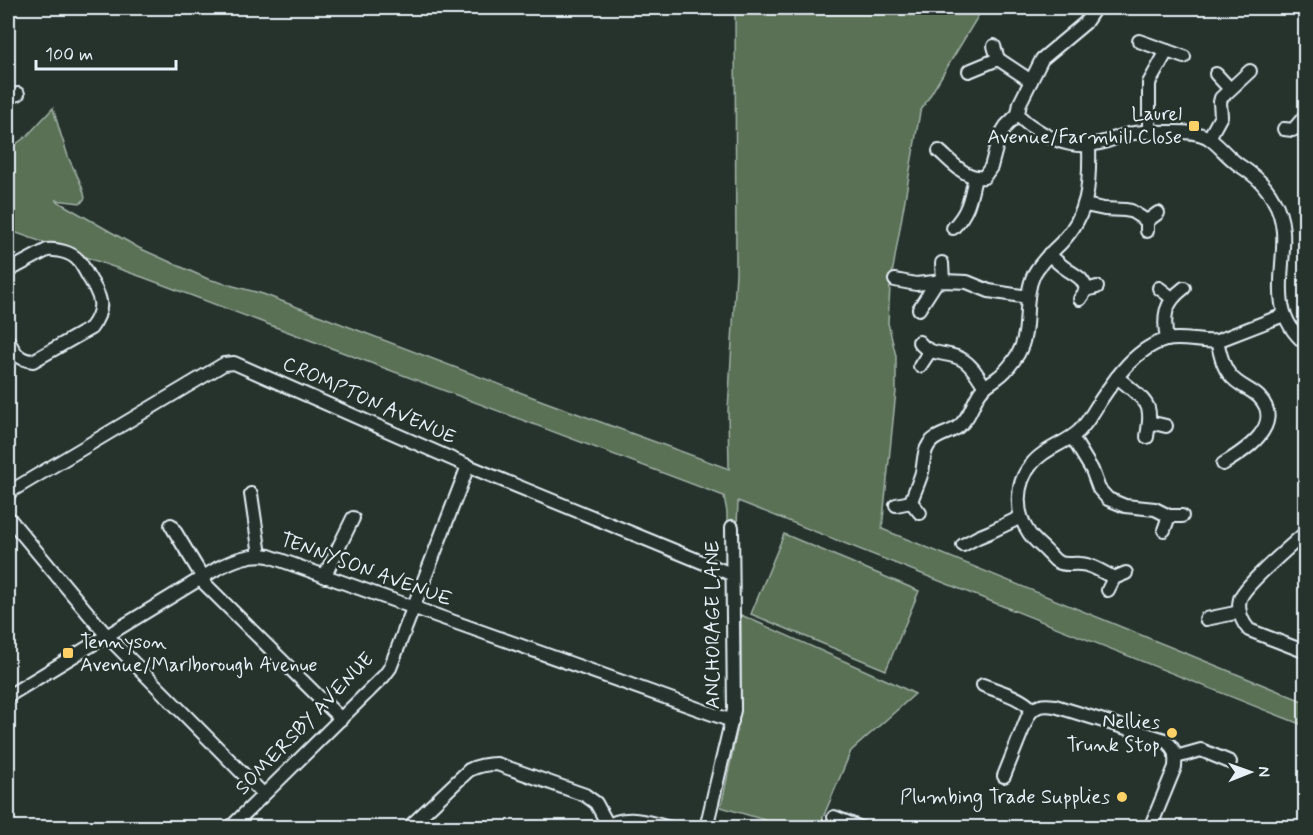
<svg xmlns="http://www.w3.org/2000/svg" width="1313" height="835" font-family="Mynerve,sans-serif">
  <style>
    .green { fill: #5a7156; stroke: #a1b1a7; stroke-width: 1.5 }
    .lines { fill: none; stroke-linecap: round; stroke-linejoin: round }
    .minor-casing { stroke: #e8f1f8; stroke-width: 16 }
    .minor { stroke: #26332d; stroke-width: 12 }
    .poi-dot { fill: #ffd166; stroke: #26332d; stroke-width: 2 }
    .labels { text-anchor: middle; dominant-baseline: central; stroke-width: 5; stroke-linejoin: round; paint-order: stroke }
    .poi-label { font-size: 20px; fill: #e8f1f8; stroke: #26332d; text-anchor: end }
    .street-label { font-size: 20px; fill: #e8f1f8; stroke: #26332d }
  </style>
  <rect width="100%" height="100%" fill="#26332d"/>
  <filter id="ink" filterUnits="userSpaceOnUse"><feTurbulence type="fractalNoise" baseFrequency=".0167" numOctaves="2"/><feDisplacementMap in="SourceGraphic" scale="12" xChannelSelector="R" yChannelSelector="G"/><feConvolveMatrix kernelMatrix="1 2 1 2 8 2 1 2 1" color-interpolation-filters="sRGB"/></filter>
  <g filter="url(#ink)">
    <!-- green -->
    <g class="green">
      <path d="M735,8H983L920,112L890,286L888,323L896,356V391L882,529L1305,702V726L738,501L737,527H727V512L724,496L145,278L8,230V150L27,136L53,108C58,126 63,142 69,159C75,172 83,184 85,198L81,203L55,200L139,248L208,279L263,294L543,401L729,469L728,411L736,273Z"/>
      <polygon points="784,534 919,591 886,670 751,614"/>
      <polygon points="741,615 891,682 915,694 851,751 819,827 788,827 721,807 741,712"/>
    </g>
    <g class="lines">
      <!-- minor casing -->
      <g class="minor-casing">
        <g id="minor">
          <polyline points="1139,41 1184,57"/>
          <polyline points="998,59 1031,81"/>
          <polyline points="969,71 998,59 994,46"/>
          <polyline points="1216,74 1230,89"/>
          <polyline points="8,97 18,94"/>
          <path d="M1018,114C1023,122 1031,126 1039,131C1060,144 1080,149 1104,142C1114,139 1124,134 1134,133C1148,131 1162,132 1176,132C1186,132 1197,132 1207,137C1217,143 1225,154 1234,161C1238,165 1244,168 1249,172C1259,179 1267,188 1273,199C1302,246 1255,302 1306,344"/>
          <polyline points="1284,129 1293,130 1306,115"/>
          <polyline points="1149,132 1149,83 1167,51"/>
          <polyline points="1209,138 1221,116 1220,102 1221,98 1250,71"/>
          <path d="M939,151C951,161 966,180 984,177L991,167L999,137L1006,126L1018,114L1020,103L1042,59L1085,23L1095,8"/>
          <polyline points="1085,205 1104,209 1125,210 1131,211 1147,221"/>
          <path d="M953,228C969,211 970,199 975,177"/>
          <polyline points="1147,231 1147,221 1158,213"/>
          <path d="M1049,254C1054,259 1059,264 1065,268C1074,275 1084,277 1086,290"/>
          <polyline points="942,263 943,281"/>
          <path d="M8,271L47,250C56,249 71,252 78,260C82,264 85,271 88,276C100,295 107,307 91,328L33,361C18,360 14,352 8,340"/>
          <polyline points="895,280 916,284 943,281 967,282 989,291 1028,297"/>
          <polyline points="1159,288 1172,298"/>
          <polyline points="1080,299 1086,290 1097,287"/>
          <polyline points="919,309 937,281"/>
          <path d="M1167,340C1163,316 1164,303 1184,288"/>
          <path d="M1217,341C1220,352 1222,366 1230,375C1237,385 1251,389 1259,397C1286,425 1243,452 1223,464"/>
          <path d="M919,342C930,357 949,351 963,360C973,366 979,378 985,387"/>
          <polyline points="920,366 930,351"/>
          <path d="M1117,377C1125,384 1145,398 1148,408C1151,417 1148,428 1147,437"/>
          <polyline points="1149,422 1166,426"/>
          <polyline points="1072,437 1092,470 1099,489 1108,499 1125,506 1155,509 1169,516 1182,516"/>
          <polyline points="251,494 260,555"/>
          <polyline points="8,495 11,491 224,364 234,363 468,466 731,574"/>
          <path d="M911,502C914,492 919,483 922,472C924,464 923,453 928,446C933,435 949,434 958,427C970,418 972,404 980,392C985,385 994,381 1001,375C1008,369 1013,362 1018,354C1032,329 1022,300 1034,274C1041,261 1051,253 1061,243C1089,214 1090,184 1089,145"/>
          <polyline points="896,505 911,502 920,513"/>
          <polyline points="8,517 107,636 263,794"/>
          <polyline points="171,525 203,578"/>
          <polyline points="1164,530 1169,516"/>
          <path d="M1306,532C1292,545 1245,584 1240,599C1237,610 1242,622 1249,630L1306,652"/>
          <polyline points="963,545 978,537 990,532 1021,517"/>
          <polyline points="325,577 327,571 353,518"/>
          <path d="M1114,578C1104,573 1091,564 1080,564C1072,563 1066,566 1058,562C1053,560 1052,556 1048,553C1042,546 1034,541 1029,533C1015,513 1015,484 1031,465C1043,449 1065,444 1079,431C1088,422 1094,411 1100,401C1116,377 1137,347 1166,340C1183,336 1200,343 1217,341L1284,315"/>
          <polyline points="200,579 341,719"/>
          <polyline points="1108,590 1114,578 1126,573"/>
          <polyline points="1206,619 1240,612"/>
          <path d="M983,685C1000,692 1019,696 1032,709"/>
          <path d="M8,696L218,568C234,560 251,553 269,556L732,721"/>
          <polyline points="1176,757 1201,750 1230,762"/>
          <path d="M1004,776L1028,716C1035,705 1043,704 1055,706L1165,740C1175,749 1176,753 1175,767L1150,828"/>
          <polyline points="834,817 861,828"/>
          <polyline points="230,828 384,676 390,668 468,466"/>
          <path d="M408,828L469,770C479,765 487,764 497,764L585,795L596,803L608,825"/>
          <path d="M603,828C627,813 646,822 671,828"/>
          <polyline points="706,828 734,710 732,527"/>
        </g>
      </g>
      <!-- minor -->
      <use href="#minor" class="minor"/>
    </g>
  </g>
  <!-- markers -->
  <g class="poi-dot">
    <rect x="1188" y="120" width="12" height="12" rx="3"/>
    <rect x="62" y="647" width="12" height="12" rx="3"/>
    <circle cx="1172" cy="733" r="6"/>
    <circle cx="1122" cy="797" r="6"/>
  </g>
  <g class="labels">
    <!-- poi labels -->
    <g class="poi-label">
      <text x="1182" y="114">Laurel<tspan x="1182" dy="23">Avenue/Farmhill Close</tspan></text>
      <text x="80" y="642" text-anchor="start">Tennyson<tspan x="80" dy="23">Avenue/Marlborough Avenue</tspan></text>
      <text x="1160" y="722">Nellies<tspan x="1160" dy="23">Trunk Stop</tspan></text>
      <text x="1110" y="797">Plumbing Trade Supplies</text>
    </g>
    <!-- street labels -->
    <g class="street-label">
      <text transform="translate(369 401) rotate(24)">CROMPTON AVENUE</text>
      <text transform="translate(366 570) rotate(20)">TENNYSON AVENUE</text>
      <text transform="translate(713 625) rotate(-90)">ANCHORAGE LANE</text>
      <text transform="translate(305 724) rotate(-46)">SOMERSBY AVENUE</text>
    </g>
  </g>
  <!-- margin -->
  <rect width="1313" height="835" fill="none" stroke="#26332d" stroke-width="30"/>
  <rect x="15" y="15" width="1283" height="805" fill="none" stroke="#e8f1f8" stroke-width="2" filter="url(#ink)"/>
  <!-- north arrow -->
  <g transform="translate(1250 772) rotate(89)" stroke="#26332d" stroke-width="4.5" paint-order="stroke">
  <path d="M0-4.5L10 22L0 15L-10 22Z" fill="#e8f1f8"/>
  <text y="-9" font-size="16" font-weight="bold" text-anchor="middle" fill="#e8f1f8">N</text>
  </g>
  <!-- scale -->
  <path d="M36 60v9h140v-9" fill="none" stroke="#e8f1f8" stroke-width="3"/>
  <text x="45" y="60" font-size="18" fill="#e8f1f8" stroke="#26332d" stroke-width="4.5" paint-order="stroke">100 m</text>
</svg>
